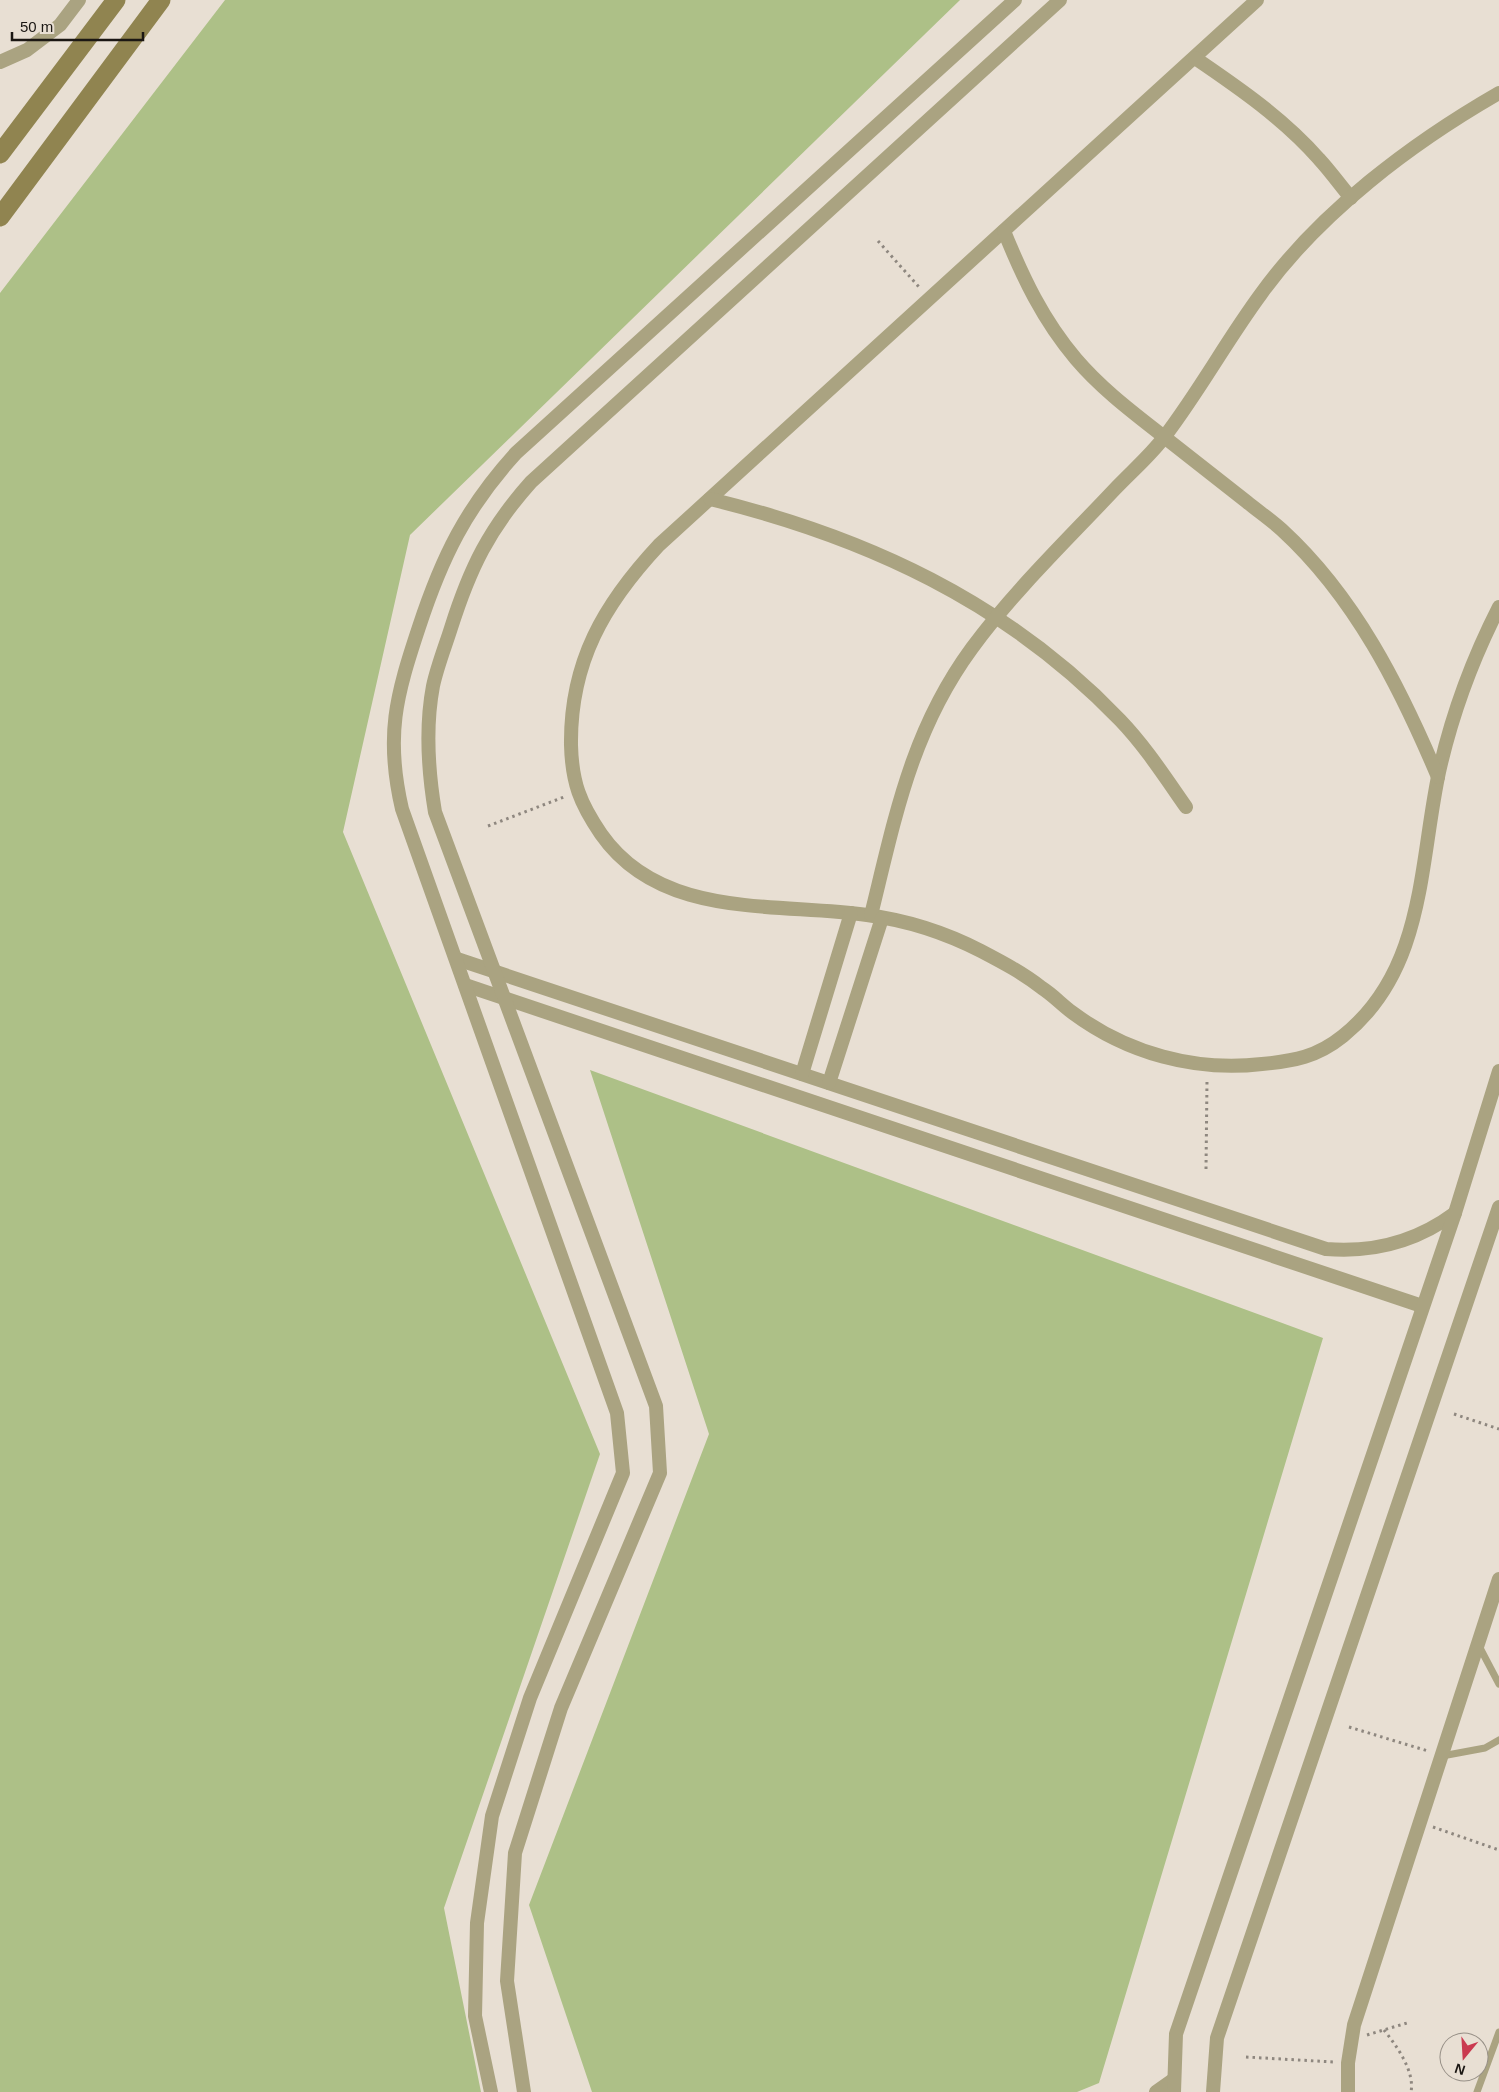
<svg xmlns="http://www.w3.org/2000/svg" width="1499" height="2092" font-family="Arial,sans-serif">
  <style>
    .grass { fill: #adc087 }
    .lines { fill: none; stroke-linecap: round; stroke-linejoin: round }
    .path { stroke: #8e877f; stroke-width: 3; stroke-dasharray: 2.5 4; stroke-linecap: butt }
    .lane { stroke: #aaa381; stroke-width: 7 }
    .street { stroke: #aaa381; stroke-width: 14 }
    .secondary { stroke: #908450; stroke-width: 19 }
  </style>
  <rect width="100%" height="100%" fill="#e8dfd3"/>
  <!-- grass -->
  <g class="grass">
    <polygon points="225,0 960,0 410,535 343,832 600,1454 444,1908 481,2092 0,2092 0,293"/>
    <polygon points="590,1070 1323,1338 1099,2083 1077,2092 592,2092 529,1905 709,1434"/>
  </g>
  <g class="lines">
    <!-- path -->
    <g class="path">
      <polyline points="878,241 919,287"/>
      <polyline points="488,826 564,797"/>
      <polyline points="1206,1169 1207,1080"/>
      <polyline points="1454,1414 1499,1429"/>
      <polyline points="1349,1727 1428,1751"/>
      <polyline points="1433,1827 1499,1850"/>
      <path d="M1384,2030C1396,2045 1415,2071 1411,2092"/>
      <polyline points="1367,2035 1407,2023"/>
      <polyline points="1246,2057 1333,2062"/>
    </g>
    <!-- lane -->
    <g class="lane">
      <polyline points="1479,1646 1499,1684"/>
      <polyline points="1442,1756 1485,1748 1499,1740"/>
      <polyline points="1477,2092 1499,2032"/>
    </g>
    <!-- street -->
    <g class="street">
      <path d="M1257,0L659,545C604,604 570,662 571,745C572,783 580,803 601,834C661,920 775,902 867,915C905,920 946,933 981,951C1002,962 1023,973 1042,988C1053,995 1062,1005 1073,1013C1127,1053 1195,1072 1262,1064C1294,1061 1317,1057 1343,1036C1425,970 1419,866 1439,772C1452,714 1472,660 1499,607"/>
      <path d="M1195,58C1239,88 1284,119 1319,159C1331,172 1340,185 1351,198"/>
      <polyline points="0,62 27,50 60,25 79,0"/>
      <path d="M1004,231C1023,278 1043,320 1076,359C1099,386 1127,408 1154,429C1185,453 1216,478 1247,502C1258,511 1271,520 1282,530C1355,597 1400,687 1438,777"/>
      <path d="M710,499C866,537 1007,602 1120,720C1145,746 1165,777 1186,807"/>
      <path d="M871,915C895,818 911,731 972,648C1014,591 1066,541 1114,490C1131,472 1151,455 1165,436C1200,390 1227,340 1261,294C1320,212 1412,143 1499,93"/>
      <path d="M457,959L1326,1249C1374,1253 1416,1242 1455,1213"/>
      <polyline points="465,985 1422,1306"/>
      <polyline points="802,1074 851,913"/>
      <polyline points="829,1083 882,918"/>
      <path d="M491,2092L475,2016L477,1923L492,1816L530,1698L623,1473L617,1413L402,809C385,736 396,696 419,627C442,557 466,508 516,453L1015,0"/>
      <path d="M524,2092L507,1981L515,1853L561,1708L660,1473L656,1406L435,812C428,770 425,728 433,686C437,667 445,647 451,628C470,568 489,529 531,482L1060,0"/>
      <polyline points="1156,2092 1173,2080"/>
      <polyline points="1174,2092 1176,2034 1455,1213 1499,1071"/>
      <polyline points="1213,2092 1217,2038 1499,1207"/>
      <polyline points="1348,2092 1348,2063 1354,2025 1499,1579"/>
    </g>
    <!-- secondary -->
    <g class="secondary">
      <polyline points="0,154 116,0"/>
      <polyline points="0,217 161,0"/>
    </g>
  </g>
  <!-- north arrow -->
  <g transform="translate(1464 2057) rotate(198)"><circle r="24" fill="#e8dfd3" stroke="#968f86"/>
  <path d="M0-4L9 19L0 12L-9 19Z" fill="#ca3a50"/>
  <text y="-8" font-size="14" font-weight="bold" text-anchor="middle" fill="#1b1713">N</text>
  </g>
  <!-- scale -->
  <path d="M12 32v8h131v-8" fill="none" stroke="#1b1713" stroke-width="2.5"/>
  <text x="20" y="32" font-size="15" fill="#1b1713" stroke="#e8dfd3" stroke-width="4" paint-order="stroke">50 m</text>
</svg>
